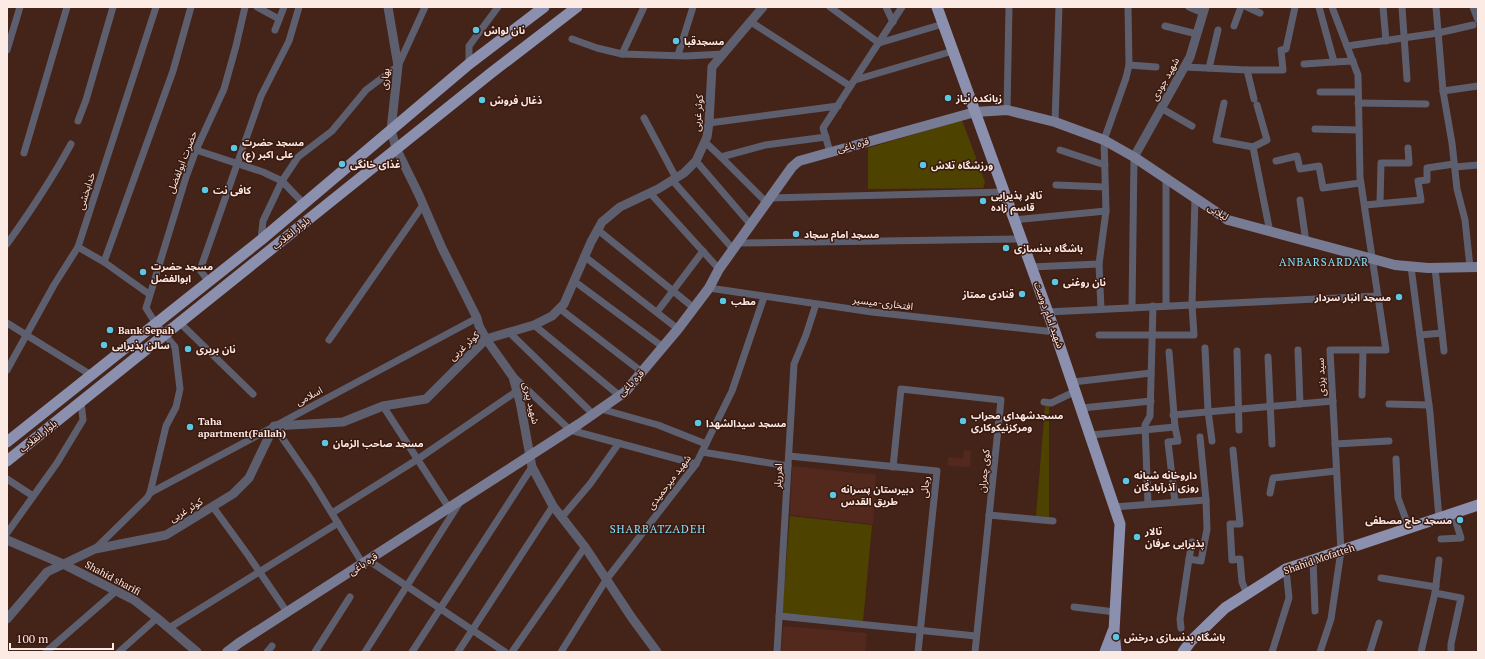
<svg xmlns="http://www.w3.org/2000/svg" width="1485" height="659" font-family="'PT Serif','Noto Sans Arabic',serif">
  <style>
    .built { fill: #52291c }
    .green { fill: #4e4200 }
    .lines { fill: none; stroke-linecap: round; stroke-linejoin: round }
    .minor { stroke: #5d5f6f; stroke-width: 7 }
    .tertiary { stroke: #5d5f6f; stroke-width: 9 }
    .secondary { stroke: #777b93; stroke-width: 10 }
    .primary { stroke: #8b90af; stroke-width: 11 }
    .poi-dot { fill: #5ac8e5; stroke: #39190f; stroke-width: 1.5 }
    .labels { text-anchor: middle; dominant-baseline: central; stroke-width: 3; stroke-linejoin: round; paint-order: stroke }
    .poi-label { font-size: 10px; font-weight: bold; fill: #fceae4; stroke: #39190f; text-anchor: start }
    .street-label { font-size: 10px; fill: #fceae4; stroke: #39190f }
    .neighbourhood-label { font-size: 11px; letter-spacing: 1px; fill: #81e3ff; stroke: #39190f }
  </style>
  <rect width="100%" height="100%" fill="#442318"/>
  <!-- built -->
  <g class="built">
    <polygon points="964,450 971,451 970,467 948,466 948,457 963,459"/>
    <polygon points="792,466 876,475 873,524 790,515"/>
    <polygon points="783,626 867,633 865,652 781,652"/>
  </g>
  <!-- green -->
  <g class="green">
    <polygon points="962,120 985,182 983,188 868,189 868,148"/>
    <polygon points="1045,406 1049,406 1049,517 1036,516"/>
    <polygon points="790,516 872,525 863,622 782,615"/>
  </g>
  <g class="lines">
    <!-- minor -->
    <g class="minor">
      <polyline points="257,7 279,19"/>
      <polyline points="830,7 879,43 943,24"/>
      <polyline points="886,7 893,22"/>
      <polyline points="1189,7 1203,13"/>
      <polyline points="1247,7 1260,13"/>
      <polyline points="1319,7 1334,62 1353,61"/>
      <polyline points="1383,7 1386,41"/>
      <polyline points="1402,7 1407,79"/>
      <polyline points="1436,7 1443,91 1452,143 1457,189 1465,220 1470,267"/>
      <polyline points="1473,7 1478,20"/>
      <polyline points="751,22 850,86"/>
      <polyline points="1165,26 1197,34"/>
      <polyline points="1234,26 1241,7"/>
      <polyline points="275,30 284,7"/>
      <polyline points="572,39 597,48 622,54 686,56 723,54"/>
      <polyline points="1347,46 1438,33 1473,25"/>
      <polyline points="7,50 20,7"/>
      <polyline points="622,54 644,7"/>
      <polyline points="678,55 693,7"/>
      <polyline points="469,64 469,46 498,7"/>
      <polyline points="1304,64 1334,62"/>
      <polyline points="1129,65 1156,67"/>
      <polyline points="1185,67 1247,70 1254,99"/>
      <polyline points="1209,68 1218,30"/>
      <polyline points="1247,70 1283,70 1281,50 1286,49 1295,7"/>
      <polyline points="855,80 953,51"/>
      <polyline points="1443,91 1478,86"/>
      <polyline points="1320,92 1358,92"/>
      <polyline points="1224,103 1216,140 1253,147"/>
      <polyline points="1358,103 1426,104"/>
      <polyline points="1257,105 1267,140 1253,147 1270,232"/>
      <polyline points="1161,108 1192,126"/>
      <polyline points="1007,110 1009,7"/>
      <polyline points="644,118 676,178"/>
      <polyline points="78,121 86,100 113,7"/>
      <polyline points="1055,122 1059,7"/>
      <polyline points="709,123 838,106"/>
      <polyline points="1315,129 1359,130"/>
      <polyline points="705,142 721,157 765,145 826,137"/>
      <polyline points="196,150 263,172 282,181 304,204"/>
      <polyline points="1060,150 1105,165"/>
      <polyline points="830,152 823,128 902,7"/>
      <polyline points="24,153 67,7"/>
      <polyline points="721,157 766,202"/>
      <polyline points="696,161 751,225"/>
      <polyline points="1276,161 1297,156 1300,169 1319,166 1323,188 1360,183"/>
      <polyline points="1455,167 1478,165"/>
      <polyline points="672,180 733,249"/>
      <polyline points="1056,185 1105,187"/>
      <polyline points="650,193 719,269"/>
      <polyline points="770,198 1004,192"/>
      <polyline points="1300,200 1306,242"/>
      <polyline points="1380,203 1381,163 1409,163 1408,148"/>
      <polyline points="1365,205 1421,200 1418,181 1427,180 1427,168 1454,164"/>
      <polyline points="1014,220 1106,211"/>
      <polyline points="598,230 694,308"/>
      <polyline points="261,240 263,221 282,181 298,157 332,131 366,90 398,66 425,7"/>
      <polyline points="738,243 1021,239"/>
      <path d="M7,244C30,212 52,179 71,144"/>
      <polyline points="78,247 104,262 149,294"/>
      <polyline points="584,256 678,329"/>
      <polyline points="104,262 173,71 191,7"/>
      <polyline points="1031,267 1099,264"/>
      <polyline points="1411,267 1430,413 1439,518"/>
      <polyline points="1435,268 1444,351"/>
      <polyline points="574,281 663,347"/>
      <polyline points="209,282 200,270 261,96 289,41 299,7"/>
      <polyline points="709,288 872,312 1055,332"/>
      <polyline points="1166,306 1166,178"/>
      <polyline points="559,308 642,372"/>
      <polyline points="1132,308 1134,157"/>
      <polyline points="1101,309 1099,264 1106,211 1104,140 1126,78 1129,65 1128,7"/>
      <polyline points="657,312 703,251"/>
      <polyline points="1047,312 1378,296"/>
      <polyline points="179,322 253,394"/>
      <polyline points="7,323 91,375"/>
      <polyline points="534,325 620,396"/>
      <polyline points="509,332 593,414"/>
      <polyline points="1099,335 1194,335 1192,305 1195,198"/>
      <polyline points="1420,335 1442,333"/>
      <polyline points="329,340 423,205"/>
      <polyline points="1205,348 1208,411 1212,441"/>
      <polyline points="1298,350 1300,404"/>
      <polyline points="1237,351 1239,430"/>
      <polyline points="1268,357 1272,444"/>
      <polyline points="7,370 54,285 78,247 156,7"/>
      <polyline points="514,377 570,430 696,464"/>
      <polyline points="1073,382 1151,373"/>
      <polyline points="1362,395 1363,350"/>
      <polyline points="1044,402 1051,403 1076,391"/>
      <polyline points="1389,404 1429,405"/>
      <polyline points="383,406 449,508"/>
      <polyline points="1082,408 1151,401"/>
      <polyline points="601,409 658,425 706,444"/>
      <polyline points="1173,415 1333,401"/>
      <polyline points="274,426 312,481 363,564"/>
      <polyline points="1091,435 1175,427 1169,352"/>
      <polyline points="1335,444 1389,441"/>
      <polyline points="1233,450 1240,524 1230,524 1232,560 1240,559 1242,582 1247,594"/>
      <polyline points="702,452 788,466"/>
      <polyline points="789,456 937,471 918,652"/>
      <polyline points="1396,459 1398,498 1409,528"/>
      <polyline points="893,467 901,389 1001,400 975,652"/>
      <polyline points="7,479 33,496"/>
      <polyline points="150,493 477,318"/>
      <polyline points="1270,493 1273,478 1336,471"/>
      <polyline points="1175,502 1168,442 1178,441 1175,427"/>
      <polyline points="1148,504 1145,425 1150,416 1153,306"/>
      <polyline points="213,507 248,555 287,612"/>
      <polyline points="1114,507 1206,500"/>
      <polyline points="332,513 418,459 517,391"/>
      <polyline points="989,515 1053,521"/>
      <polyline points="562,517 590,484 619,443"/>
      <polyline points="7,533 57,463 83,420 81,402"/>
      <polyline points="1441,539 1461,538 1453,513"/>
      <polyline points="95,549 147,498 150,493 166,426 176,407 180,389 175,347 156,324 146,308 186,177 196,150 224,89 236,46 245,7"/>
      <polyline points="1189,559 1192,542"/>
      <polyline points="368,560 505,652"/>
      <polyline points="1313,560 1315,611"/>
      <polyline points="1381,578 1436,587"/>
      <polyline points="1435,593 1461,598 1451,644 1451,652"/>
      <polyline points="1074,607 1115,612"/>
      <polyline points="779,616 976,636"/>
      <polyline points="169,628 338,523"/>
      <polyline points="1181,628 1180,619 1189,559 1201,561 1207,529 1206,500 1200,437"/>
      <polyline points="46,652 116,591"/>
      <polyline points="119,652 157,618"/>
      <polyline points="267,652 272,646"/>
      <polyline points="315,652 350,597"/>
      <polyline points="365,652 460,502"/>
      <polyline points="412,652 532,467"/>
      <polyline points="458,652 553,506"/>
      <polyline points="512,652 585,547"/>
      <polyline points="561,652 606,580 696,464 732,391 764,297"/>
      <polyline points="777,652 794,364 806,335 816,304"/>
      <polyline points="1272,652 1289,598 1286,569"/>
      <polyline points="1320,652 1331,619 1341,551 1330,350 1386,350 1360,177 1358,75 1332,7"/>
      <polyline points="1370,652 1379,623"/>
      <polyline points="1421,652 1435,593 1439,560"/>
    </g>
    <!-- tertiary -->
    <g class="tertiary">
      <polyline points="388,7 398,66 391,130 396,148 419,195 442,248 477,318 479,326 486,339 513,377 520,402 532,467 553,506 585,547 632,618 657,652"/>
      <polyline points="1134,157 1190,57 1205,7"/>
      <polyline points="7,540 63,564 134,600 157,618 197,652"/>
      <polyline points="7,619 47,572 95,549 166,535 233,494 249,478 274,426 343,422 383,406 426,399 486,339 534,325 552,316 564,304 591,242 602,222 620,207 658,189 684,173 696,161 707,137 709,123 712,67 763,7"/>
    </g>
    <!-- secondary -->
    <polyline class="secondary" points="227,652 239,643 579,424 625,392 678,329 709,288 719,269 792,167 799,161 975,112 1007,110 1055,122 1104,140 1134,157 1228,220 1395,265 1428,268 1478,267"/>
    <!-- primary -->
    <g class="primary">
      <polyline points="937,7 1055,332 1120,524 1114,631 1116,652"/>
      <polyline points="7,442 261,240 469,64 544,7"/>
      <polyline points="7,461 491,73 577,7"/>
      <polyline points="1105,652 1113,631"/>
      <polyline points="1183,652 1191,641 1225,608 1286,569 1478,505"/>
    </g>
  </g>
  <!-- markers -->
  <g class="poi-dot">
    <circle cx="476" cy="30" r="4"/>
    <circle cx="676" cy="41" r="4"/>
    <circle cx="948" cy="98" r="4"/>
    <circle cx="482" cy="100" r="4"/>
    <circle cx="234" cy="148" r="4"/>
    <circle cx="342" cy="164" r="4"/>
    <circle cx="923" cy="165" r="4"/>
    <circle cx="205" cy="190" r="4"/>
    <circle cx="983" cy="201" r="4"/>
    <circle cx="796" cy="234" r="4"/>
    <circle cx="1006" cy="248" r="4"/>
    <circle cx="143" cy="272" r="4"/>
    <circle cx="1055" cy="282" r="4"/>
    <circle cx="1022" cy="294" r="4"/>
    <circle cx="1399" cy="297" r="4"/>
    <circle cx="723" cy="301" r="4"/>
    <circle cx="110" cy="330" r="4"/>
    <circle cx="104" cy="345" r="4"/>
    <circle cx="188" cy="349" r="4"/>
    <circle cx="963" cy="421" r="4"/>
    <circle cx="698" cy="423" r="4"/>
    <circle cx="190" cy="427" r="4"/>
    <circle cx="325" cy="443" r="4"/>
    <circle cx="1126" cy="481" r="4"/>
    <circle cx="833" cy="495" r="4"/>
    <circle cx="1460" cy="520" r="4"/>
    <circle cx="1137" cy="537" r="4"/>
    <circle cx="1116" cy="637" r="4"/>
  </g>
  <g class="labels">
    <!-- poi labels -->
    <g class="poi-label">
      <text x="484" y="30">نان لواش</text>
      <text x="684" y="41">مسجدقبا</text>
      <text x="956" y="98">زبانکده نیاز</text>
      <text x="490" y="100">ذغال فروش</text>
      <text x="242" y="142">مسجد حضرت<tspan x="242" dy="12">علی اکبر (ع)</tspan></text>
      <text x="350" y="164">غذای خانگی</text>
      <text x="931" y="165">ورزشگاه تلاش</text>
      <text x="213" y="190">کافی نت</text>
      <text x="991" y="195">تالار پذیرایی<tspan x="991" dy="12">قاسم زاده</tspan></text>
      <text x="804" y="234">مسجد امام سجاد</text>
      <text x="1014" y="248">باشگاه بدنسازی</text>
      <text x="151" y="266">مسجد حضرت<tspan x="151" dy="12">ابوالفضل</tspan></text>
      <text x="1063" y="282">نان روغنی</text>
      <text x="1014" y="294" text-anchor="end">قنادی ممتاز</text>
      <text x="1391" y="297" text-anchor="end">مسجد انبار سردار</text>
      <text x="731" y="301">مطب</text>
      <text x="118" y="330">Bank Sepah</text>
      <text x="112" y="345">سالن پذیرایی</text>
      <text x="196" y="349">نان بربری</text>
      <text x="971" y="415">مسجدشهدای محراب<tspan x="971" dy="12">ومرکزنیکوکاری</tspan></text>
      <text x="198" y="421">Taha<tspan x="198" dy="12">apartment(Fallah)</tspan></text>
      <text x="706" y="423">مسجد سیدالشهدا</text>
      <text x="333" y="443">مسجد صاحب الزمان</text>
      <text x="1134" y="475">داروخانه شبانه<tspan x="1134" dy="12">روزی آذرآبادگان</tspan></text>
      <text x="841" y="489">دبیرستان پسرانه<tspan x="841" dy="12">طریق القدس</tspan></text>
      <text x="1452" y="520" text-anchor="end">مسجد حاج مصطفی</text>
      <text x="1145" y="531">تالار<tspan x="1145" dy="12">پذیرایی عرفان</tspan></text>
      <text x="1124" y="637">باشگاه بدنسازی درخش</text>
    </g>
    <!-- street labels -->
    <g class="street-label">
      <text transform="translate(385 79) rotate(-84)">بهاری</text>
      <text transform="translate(1165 79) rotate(-61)">شهید جودی</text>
      <text transform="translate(698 113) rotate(-85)">کوثر غربی</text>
      <text transform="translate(853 145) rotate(-15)">قره باغی</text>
      <text transform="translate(182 162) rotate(-69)">حضرت ابولفضل</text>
      <text transform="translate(86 191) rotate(-72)">خدابخشی</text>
      <text transform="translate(1218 212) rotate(32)">لیلابی</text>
      <text transform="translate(291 233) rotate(-39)">بلوار انقلاب</text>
      <text transform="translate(883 303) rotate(7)">افتخاری-میسیر</text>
      <text transform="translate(1049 315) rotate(70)">شهید امام دوست</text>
      <text transform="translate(464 346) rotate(-43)">کوثر غربی</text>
      <text transform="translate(1321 377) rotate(-93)">سید یزدی</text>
      <text transform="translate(631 383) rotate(-46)">قره باغی</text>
      <text transform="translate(309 396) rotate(-28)">اسلامی</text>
      <text transform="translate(531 403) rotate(77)">شهید پیری</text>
      <text transform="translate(38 436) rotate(-39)">بلوار انقلاب</text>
      <text transform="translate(984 471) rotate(-84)">کوی چمران</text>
      <text transform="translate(778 476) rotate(-87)">اهرریلر</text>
      <text transform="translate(669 482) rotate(-53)">شهید میرحمیدی</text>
      <text transform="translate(925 487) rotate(-84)">رجائی</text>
      <text transform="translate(186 510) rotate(-31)">کوثر غربی</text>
      <text transform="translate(1319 559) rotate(-19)">Shahid Mofatteh</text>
      <text transform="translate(363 564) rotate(-33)">قره باغی</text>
      <text transform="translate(113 578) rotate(28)">Shahid sharifi</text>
    </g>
    <!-- neighbourhood labels -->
    <g class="neighbourhood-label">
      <text x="1324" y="262">ANBARSARDAR</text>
      <text x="658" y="529">SHARBATZADEH</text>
    </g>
  </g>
  <!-- border -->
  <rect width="1485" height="659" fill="none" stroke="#fceae4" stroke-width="16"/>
  <!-- scale -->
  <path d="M10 643v6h103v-6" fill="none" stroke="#fceae4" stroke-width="2"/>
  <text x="16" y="643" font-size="12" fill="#fceae4" stroke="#39190f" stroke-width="3" paint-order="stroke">100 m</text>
</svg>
